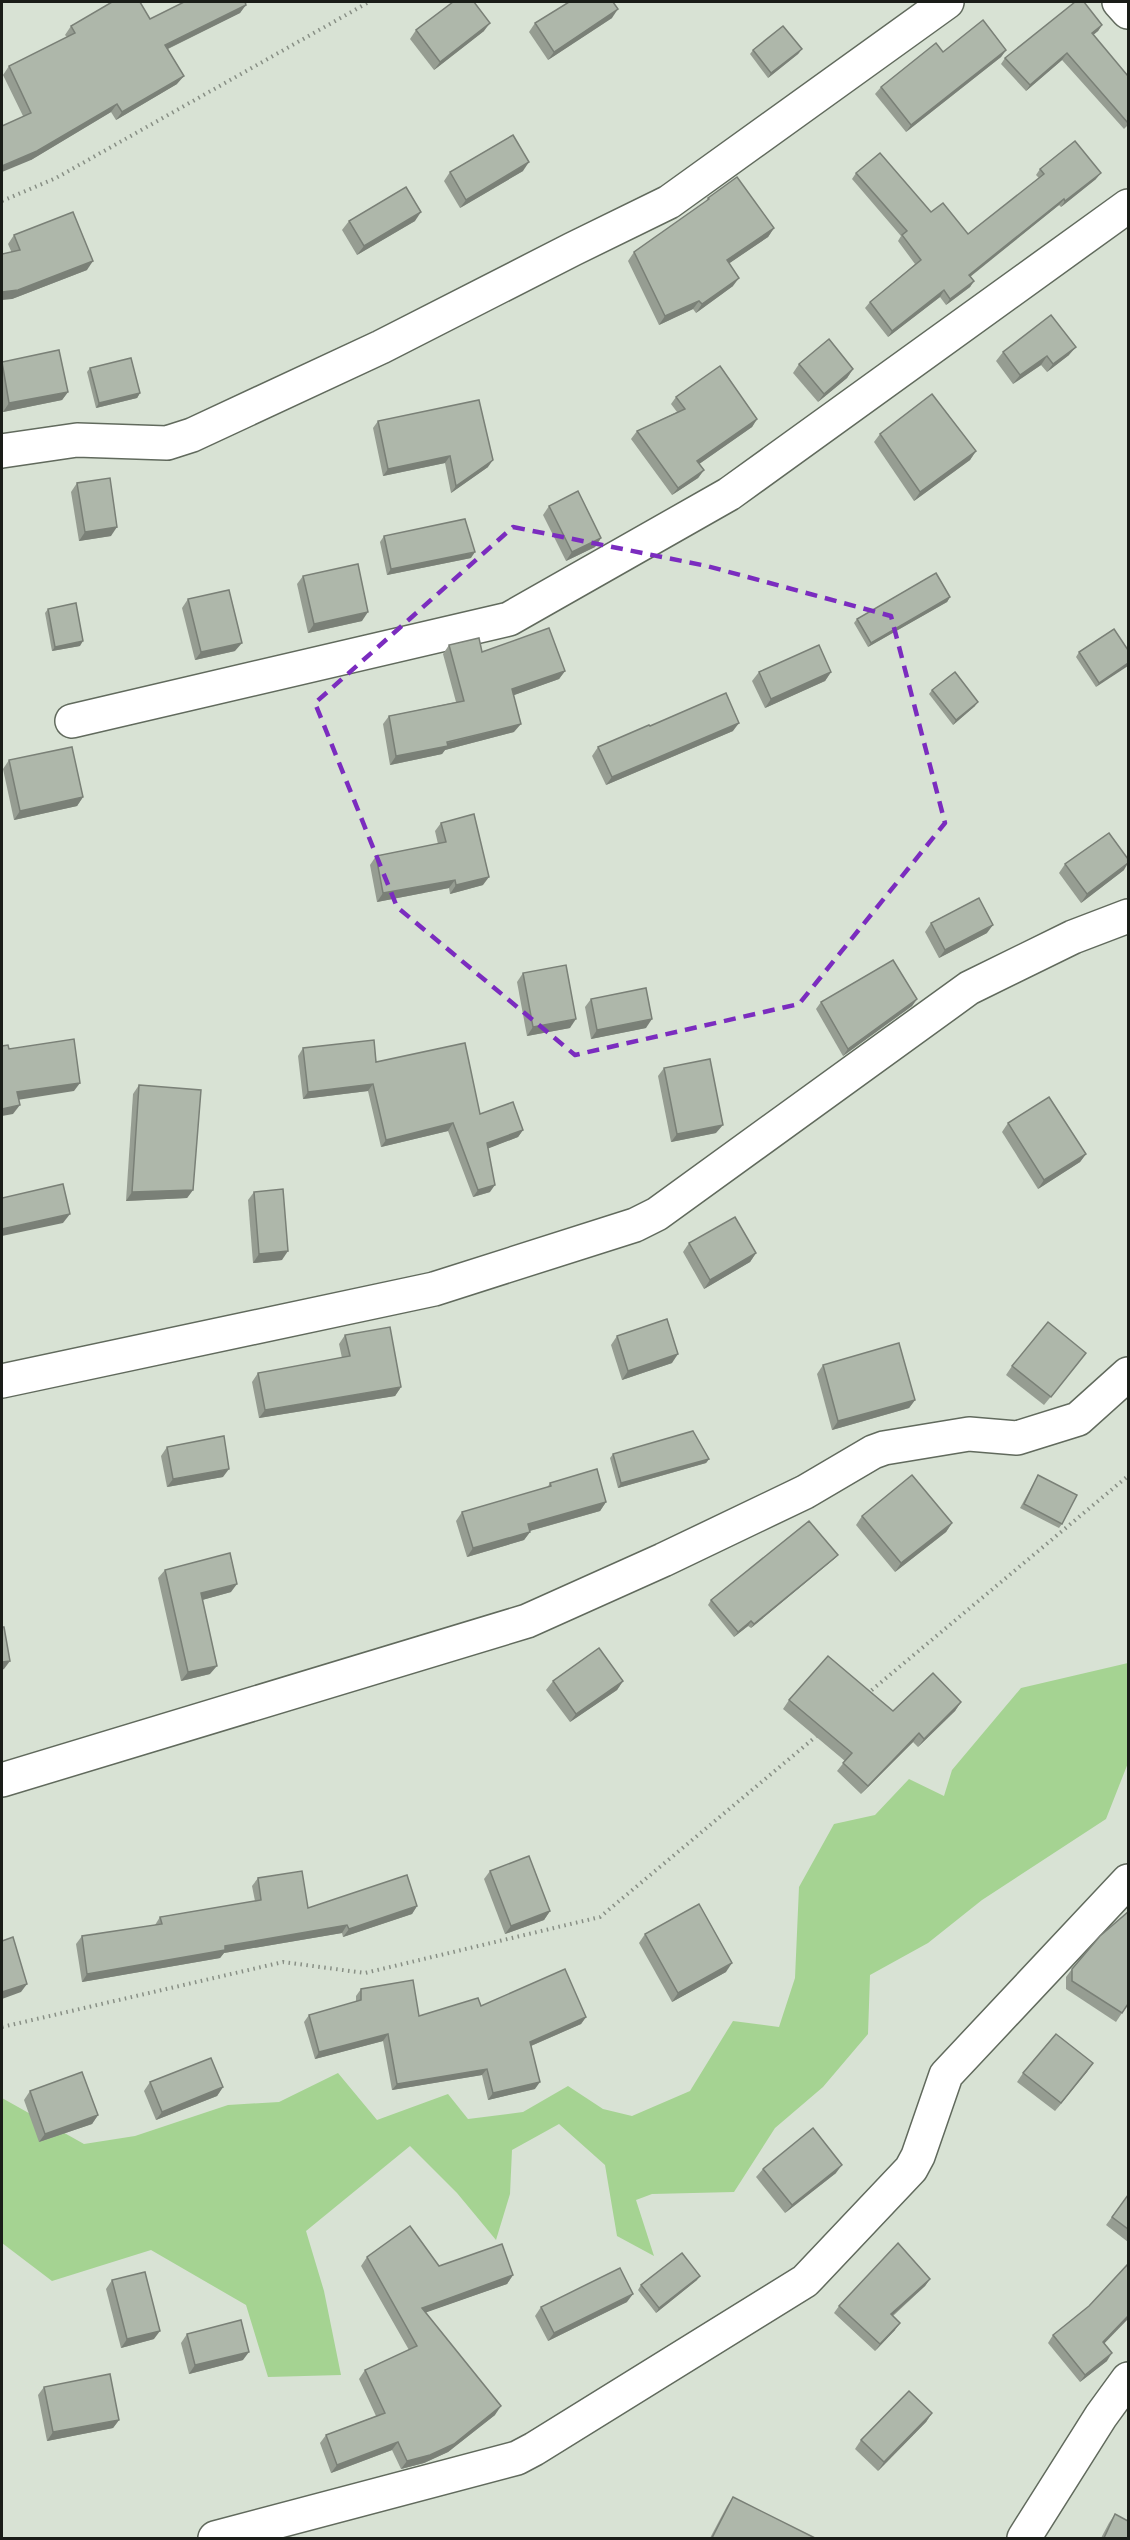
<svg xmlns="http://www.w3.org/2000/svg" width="1130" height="2540" font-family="Montserrat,sans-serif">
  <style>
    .green { fill: #a5d392 }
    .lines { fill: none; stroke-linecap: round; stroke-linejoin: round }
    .minor-casing { stroke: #616a5d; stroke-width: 36 }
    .path { stroke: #888f85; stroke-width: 4; stroke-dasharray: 1.5 4.5; stroke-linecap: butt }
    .minor { stroke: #fff; stroke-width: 33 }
    .wall { fill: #969d92 }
    .shaded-wall { fill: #7a8077 }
    .building { fill: #aeb7aa; stroke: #7a8077; stroke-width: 1.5 }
    .marked { fill: none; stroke: #7b2cbf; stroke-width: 4.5; stroke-dasharray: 12 8; stroke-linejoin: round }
  </style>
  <rect width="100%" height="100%" fill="#d8e2d4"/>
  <!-- green -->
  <polygon class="green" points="1128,1663 1128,1763 1106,1819 982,1900 928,1943 870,1975 868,2034 823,2087 775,2128 734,2192 652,2194 636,2200 654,2256 617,2236 605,2165 559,2124 512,2150 510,2194 496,2240 457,2193 410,2146 306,2231 324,2291 341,2375 268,2377 246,2305 151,2250 52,2281 2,2243 2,2098 84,2144 135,2136 228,2105 279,2102 338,2073 377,2120 448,2094 468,2119 523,2112 568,2086 603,2109 632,2116 690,2091 733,2021 779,2027 795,1978 799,1887 834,1824 875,1815 909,1779 944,1796 952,1770 1021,1688"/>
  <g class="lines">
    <!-- minor casing -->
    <g class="minor-casing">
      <g id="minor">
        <polyline points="1119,2 1128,12"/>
        <polyline points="2,451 77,440 167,443 192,435 381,347 573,249 669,202 947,2"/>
        <polyline points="72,721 509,619 729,494 1128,206"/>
        <polyline points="2,1381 434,1289 635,1225 657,1214 969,988 1073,937 1128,916"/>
        <polyline points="2,1780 527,1621 663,1560 805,1492 873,1452 884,1448 969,1434 1017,1438 1078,1419 1128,1374"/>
        <polyline points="215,2538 517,2458 534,2449 805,2281 911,2169 918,2156 946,2075 1128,1881"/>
        <polyline points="1024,2538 1101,2416 1128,2379"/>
      </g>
    </g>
    <!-- path -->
    <g class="path">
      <polyline points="2,201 56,178 369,2"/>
      <polyline points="867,1694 1128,1476"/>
      <polyline points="2,2027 283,1962 365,1973 600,1917 819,1734"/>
    </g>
    <!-- minor -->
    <use href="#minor" class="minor"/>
  </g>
  <!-- wall -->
  <g class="wall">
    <polygon points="184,2 248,2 246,3 240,13 168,49 177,84 116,120 111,112 31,160 23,116 3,75 9,66 67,37 65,35 71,26 150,19"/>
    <polygon points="612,18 548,60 529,32 535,23"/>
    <polygon points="1102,25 1098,31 1093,35 1128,76 1128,125 1124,129 1062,60 1026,91 1001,64 1005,58"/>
    <polygon points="416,30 484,31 434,70 410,39"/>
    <polygon points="802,49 798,54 768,78 750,54 753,50"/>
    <polygon points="1006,50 1001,57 906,132 875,94 881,87 943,52"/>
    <polygon points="1040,169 1096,179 1061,207 1059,205 970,276 974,281 970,287 946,305 940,297 888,337 865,308 870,302 915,264 898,241 901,236 852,179 856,173 931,212 968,234 1039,178 1036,175"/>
    <polygon points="523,171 460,208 444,181 450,172"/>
    <polygon points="708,198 774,228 768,237 729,263 733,286 696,313 693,309 659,325 628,261 634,252 705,202"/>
    <polygon points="349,221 415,221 357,255 342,230"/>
    <polygon points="14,235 87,270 12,299 11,251 8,244"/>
    <polygon points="1003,352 1069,355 1047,372 1041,365 1013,384 996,361"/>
    <polygon points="2,362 68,392 62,400 3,412 2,402"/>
    <polygon points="799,364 853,369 847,378 818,402 793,373"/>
    <polygon points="90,368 140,393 137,398 96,408 87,372"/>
    <polygon points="676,397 757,419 752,427 699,464 704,470 698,478 672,495 631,439 637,431 677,412 671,404"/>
    <polygon points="378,421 488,467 451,493 445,463 383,476 373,428"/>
    <polygon points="880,434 976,451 970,460 914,501 874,442"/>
    <polygon points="77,483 111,536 79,541 71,492"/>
    <polygon points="549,506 601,538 595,547 566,561 543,515"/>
    <polygon points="384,536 471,558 387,575 380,542"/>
    <polygon points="303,576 362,621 308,633 297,584"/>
    <polygon points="950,597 947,602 868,647 854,623 857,619"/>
    <polygon points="188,599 235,651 195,660 182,608"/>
    <polygon points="48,609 80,646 52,651 45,613"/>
    <polygon points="449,645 565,671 559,679 514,695 514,732 445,750 442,754 390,765 383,724 389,716 456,702 443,654"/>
    <polygon points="1128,650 1096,687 1076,657 1079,652"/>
    <polygon points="759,672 831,672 825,681 765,708 752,681"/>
    <polygon points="932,690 975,706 953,725 929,694"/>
    <polygon points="650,726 733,731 606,785 592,756 598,747"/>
    <polygon points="9,760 83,797 77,806 14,820 3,769"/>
    <polygon points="441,823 483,885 450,894 449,888 377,902 370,865 376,856 438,844 435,831"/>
    <polygon points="1065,864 1124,870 1081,903 1059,873"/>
    <polygon points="931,923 987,933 939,958 925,932"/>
    <polygon points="523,973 570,1028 527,1036 517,982"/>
    <polygon points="591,999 646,1028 591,1039 585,1007"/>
    <polygon points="917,999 912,1006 843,1056 816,1009 821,1002"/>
    <polygon points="303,1048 376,1062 480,1114 523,1130 518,1137 488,1148 490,1192 473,1197 448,1131 381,1147 368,1091 303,1099 298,1056"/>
    <polygon points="664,1068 716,1133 671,1142 658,1076"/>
    <polygon points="139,1085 193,1190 187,1198 126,1201 133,1094"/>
    <polygon points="1008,1123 1086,1154 1080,1162 1038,1189 1002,1132"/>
    <polygon points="254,1192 282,1260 253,1263 248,1200"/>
    <polygon points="689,1243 756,1253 750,1262 704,1289 683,1252"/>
    <polygon points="345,1335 401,1387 395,1396 259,1418 252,1382 258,1373 342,1358 339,1344"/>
    <polygon points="617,1336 672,1363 622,1380 611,1345"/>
    <polygon points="1080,1361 1044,1405 1006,1375 1012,1366"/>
    <polygon points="823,1365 915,1400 909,1408 832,1430 817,1374"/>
    <polygon points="167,1447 223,1477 167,1487 161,1456"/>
    <polygon points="613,1454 709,1459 706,1463 618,1488 610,1458"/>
    <polygon points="1038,1475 1062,1524 1059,1528 1020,1508"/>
    <polygon points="550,1483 606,1502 600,1511 530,1531 530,1532 524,1540 467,1557 456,1521 462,1512 547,1488"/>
    <polygon points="862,1516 952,1523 946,1532 895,1572 856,1525"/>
    <polygon points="838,1555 834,1559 751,1628 748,1626 734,1637 708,1605 711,1600"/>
    <polygon points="165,1570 231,1592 202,1600 210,1674 181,1681 158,1578"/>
    <polygon points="553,1681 623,1681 617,1690 570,1722 546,1690"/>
    <polygon points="789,1700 893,1711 961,1702 955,1711 918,1747 913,1742 861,1794 837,1771 845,1761 783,1709"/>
    <polygon points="490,1871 550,1911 544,1920 505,1934 484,1879"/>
    <polygon points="258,1878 308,1908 417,1906 412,1914 343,1937 342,1933 224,1953 220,1958 82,1982 76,1944 82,1936 155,1925 160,1917 255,1901 252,1886"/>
    <polygon points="645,1934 726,1972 672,2002 639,1943"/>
    <polygon points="1072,1969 1128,2004 1116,2022 1066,1989 1066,1977"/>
    <polygon points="361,1989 419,2016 481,2006 586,2017 581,2024 531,2046 535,2089 488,2100 482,2075 392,2090 383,2041 315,2059 304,2022 309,2015 356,2002 356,1996"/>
    <polygon points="1093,2063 1055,2111 1017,2082 1023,2073"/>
    <polygon points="150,2082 223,2087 217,2096 156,2120 144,2091"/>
    <polygon points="30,2091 98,2115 92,2124 39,2142 24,2100"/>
    <polygon points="763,2169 836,2173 785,2213 756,2177"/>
    <polygon points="1128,2195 1128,2242 1106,2225"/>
    <polygon points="367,2257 513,2275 507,2284 426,2312 495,2415 448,2452 424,2463 401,2469 392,2450 331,2473 320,2443 326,2435 376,2416 359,2379 365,2370 409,2350 361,2266"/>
    <polygon points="930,2279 925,2286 893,2316 895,2330 875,2351 834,2313 839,2306"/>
    <polygon points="112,2280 154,2339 121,2348 106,2289"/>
    <polygon points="697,2280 656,2313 638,2290 641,2285"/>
    <polygon points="627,2302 548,2341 535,2316 541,2307"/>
    <polygon points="187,2334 243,2360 189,2374 181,2343"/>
    <polygon points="1053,2335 1104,2343 1107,2361 1080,2382 1048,2343"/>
    <polygon points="44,2387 119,2420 113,2428 47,2441 38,2395"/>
    <polygon points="932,2413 926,2422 878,2471 855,2449 861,2440"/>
    <polygon points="733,2497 815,2538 710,2538 727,2506"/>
    <polygon points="1115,2514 1128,2538 1101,2538 1109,2523"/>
  </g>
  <!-- shaded-wall -->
  <g class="shaded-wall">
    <polygon points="244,2 248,2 240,8 246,5 240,13 159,53 165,45"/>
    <polygon points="618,9 612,18 548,60 554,52"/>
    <polygon points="490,23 484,31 434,70 440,62"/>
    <polygon points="1102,25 1098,31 1087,40 1092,33"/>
    <polygon points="802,49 798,54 768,78 771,73"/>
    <polygon points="1006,50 1001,57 906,132 911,125"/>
    <polygon points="1067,53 1062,60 1026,91 1030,85"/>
    <polygon points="184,76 177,84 116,120 122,112"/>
    <polygon points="117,104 111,112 31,160 2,172 2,166"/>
    <polygon points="529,162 523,171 460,208 466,200"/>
    <polygon points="1101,173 1096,179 1061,207 1065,201"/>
    <polygon points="1064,199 1059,205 965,281 969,275"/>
    <polygon points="421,212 415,221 357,255 364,246"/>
    <polygon points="774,228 768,237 721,269 727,260"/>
    <polygon points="93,261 87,270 12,299 2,300 2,292"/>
    <polygon points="739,278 733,286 696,313 702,304"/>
    <polygon points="974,281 970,287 946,305 950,299"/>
    <polygon points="944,290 940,297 888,337 892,331"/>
    <polygon points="699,301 693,309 659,325 665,316"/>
    <polygon points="1076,347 1069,355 1047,372 1053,364"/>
    <polygon points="1047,356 1041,365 1013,384 1020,375"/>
    <polygon points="853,369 847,378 818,402 824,394"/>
    <polygon points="68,392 62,400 3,412 9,403"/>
    <polygon points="140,393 137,398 96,408 99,403"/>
    <polygon points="757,419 752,427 692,469 697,461"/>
    <polygon points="976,451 970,460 914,501 920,492"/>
    <polygon points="450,456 445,463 383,476 388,469"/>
    <polygon points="493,460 488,467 451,493 456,486"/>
    <polygon points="704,470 698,478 672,495 678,488"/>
    <polygon points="117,527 111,536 79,541 85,532"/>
    <polygon points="601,538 595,547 566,561 572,552"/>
    <polygon points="475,552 471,558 387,575 391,569"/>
    <polygon points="950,597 947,602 868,647 871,643"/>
    <polygon points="368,612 362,621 308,633 314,624"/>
    <polygon points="83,641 80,646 52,651 55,647"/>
    <polygon points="242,643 235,651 195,660 201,652"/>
    <polygon points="1128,663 1128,666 1096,687 1099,683"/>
    <polygon points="565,671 559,679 506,698 512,689"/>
    <polygon points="831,672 825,681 765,708 771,699"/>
    <polygon points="978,702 975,706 953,725 956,720"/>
    <polygon points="739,723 733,731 606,785 612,777"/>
    <polygon points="521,724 514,732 445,750 442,754 390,765 396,756"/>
    <polygon points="83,797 77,806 14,820 20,811"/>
    <polygon points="1128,863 1124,870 1081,903 1087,894"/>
    <polygon points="489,877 483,885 450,894 456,885"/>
    <polygon points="455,880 449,888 377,902 383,893"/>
    <polygon points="993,925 987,933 939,958 945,950"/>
    <polygon points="917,999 912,1006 843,1056 848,1049"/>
    <polygon points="576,1019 570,1028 527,1036 533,1027"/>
    <polygon points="652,1019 646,1028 591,1039 597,1030"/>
    <polygon points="80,1083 74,1091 11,1101 17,1092"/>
    <polygon points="373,1084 368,1091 303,1099 308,1092"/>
    <polygon points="20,1105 13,1114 2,1116 2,1109"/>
    <polygon points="453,1123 448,1131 381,1147 386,1140"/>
    <polygon points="723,1125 716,1133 671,1142 677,1134"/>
    <polygon points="523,1130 518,1137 482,1151 487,1143"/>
    <polygon points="1086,1154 1080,1162 1038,1189 1044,1180"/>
    <polygon points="495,1185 490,1192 473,1197 478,1190"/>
    <polygon points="193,1190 187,1198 126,1201 132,1192"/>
    <polygon points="70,1214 63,1223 2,1236 2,1229"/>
    <polygon points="288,1251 282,1260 253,1263 259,1254"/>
    <polygon points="756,1253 750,1262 704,1289 710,1280"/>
    <polygon points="678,1354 672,1363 622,1380 628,1371"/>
    <polygon points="401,1387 395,1396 259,1418 265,1410"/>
    <polygon points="915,1400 909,1408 832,1430 838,1421"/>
    <polygon points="709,1459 706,1463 618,1488 621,1483"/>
    <polygon points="229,1469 223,1477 167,1487 173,1479"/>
    <polygon points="606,1502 600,1511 522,1533 528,1524"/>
    <polygon points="952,1523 946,1532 895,1572 901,1563"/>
    <polygon points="530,1532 524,1540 467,1557 473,1548"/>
    <polygon points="838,1555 834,1559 751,1628 754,1624"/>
    <polygon points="237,1584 231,1592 195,1602 201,1593"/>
    <polygon points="751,1621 748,1626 734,1637 738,1632"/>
    <polygon points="10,1661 4,1669 2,1670 2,1662"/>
    <polygon points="217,1666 210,1674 181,1681 188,1672"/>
    <polygon points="623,1681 617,1690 570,1722 576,1714"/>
    <polygon points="961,1702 955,1711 918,1747 924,1739"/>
    <polygon points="919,1733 913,1742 861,1794 868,1786"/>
    <polygon points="417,1906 412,1914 343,1937 349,1929"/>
    <polygon points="550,1911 544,1920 505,1934 511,1926"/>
    <polygon points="347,1925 342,1933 224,1953 220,1958 82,1982 87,1974 225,1946"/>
    <polygon points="732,1963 726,1972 672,2002 678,1993"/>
    <polygon points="27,1984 21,1992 2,1999 2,1992"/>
    <polygon points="586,2017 581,2024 526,2048 530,2042"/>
    <polygon points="388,2034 383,2041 315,2059 319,2052"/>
    <polygon points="1093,2063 1087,2072 1055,2111 1061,2103"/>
    <polygon points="487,2069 482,2075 392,2090 397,2084"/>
    <polygon points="540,2082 535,2089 488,2100 493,2093"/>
    <polygon points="223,2087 217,2096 156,2120 162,2112"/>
    <polygon points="98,2115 92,2124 39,2142 45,2134"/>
    <polygon points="842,2165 836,2173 785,2213 792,2205"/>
    <polygon points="513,2275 507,2284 416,2316 422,2308"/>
    <polygon points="700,2276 697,2280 656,2313 659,2308"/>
    <polygon points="930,2279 925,2286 886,2321 891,2314"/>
    <polygon points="633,2294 627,2302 548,2341 554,2333"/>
    <polygon points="1128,2316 1128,2319 1098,2350 1103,2342"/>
    <polygon points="900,2323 895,2330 875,2351 880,2344"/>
    <polygon points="160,2331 154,2339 121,2348 127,2339"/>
    <polygon points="249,2352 243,2360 189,2374 195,2365"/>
    <polygon points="1112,2353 1107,2361 1080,2382 1085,2375"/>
    <polygon points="501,2406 495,2415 448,2452 424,2463 401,2469 407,2461"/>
    <polygon points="932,2413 926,2422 878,2471 884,2462"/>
    <polygon points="119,2420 113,2428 47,2441 53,2432"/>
    <polygon points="398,2442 392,2450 331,2473 337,2465"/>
  </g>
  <!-- building -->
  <g class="building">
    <polygon points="112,2 140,2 150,19 184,2 245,2 246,5 165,45 184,76 122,112 117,104 37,151 2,166 2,126 31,113 9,66 75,33 71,26"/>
    <polygon points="453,2 474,2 490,23 440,62 416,30"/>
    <polygon points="569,2 613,2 618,9 554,52 535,23"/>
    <polygon points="1075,2 1084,2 1102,25 1092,33 1128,76 1128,123 1067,53 1030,85 1005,58"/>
    <polygon points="983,20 1006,50 911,125 881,87 936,43 943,52"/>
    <polygon points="783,26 802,49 771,73 753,50"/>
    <polygon points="513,135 529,162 466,200 450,172"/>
    <polygon points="1075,141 1101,173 1065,201 1064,199 969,275 974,281 950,299 944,290 892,331 870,302 921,260 902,235 907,231 856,173 880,153 931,212 943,203 968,234 1044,174 1040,169"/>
    <polygon points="737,177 774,228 727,260 739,278 702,304 699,301 665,316 634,252 709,199 708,198"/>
    <polygon points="406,187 421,212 364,246 349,221"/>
    <polygon points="73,212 93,261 18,290 2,292 2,254 20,250 14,235"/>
    <polygon points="1051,315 1076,347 1053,364 1047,356 1020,375 1003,352"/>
    <polygon points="829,339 853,369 824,394 799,364"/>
    <polygon points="59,350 68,392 9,403 2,362"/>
    <polygon points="131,358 140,393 99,403 90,368"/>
    <polygon points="720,366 757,419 697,461 704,470 678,488 637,431 685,409 676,397"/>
    <polygon points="932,394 976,451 920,492 880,434"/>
    <polygon points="479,400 493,460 456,486 450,456 388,469 378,421"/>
    <polygon points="110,478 117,527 85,532 77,483"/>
    <polygon points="578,491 601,538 572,552 549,506"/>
    <polygon points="465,519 475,552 391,569 384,536"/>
    <polygon points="358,564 368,612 314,624 303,576"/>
    <polygon points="936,573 950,597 871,643 857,619"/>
    <polygon points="229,590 242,643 201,652 188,599"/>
    <polygon points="76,603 83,641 55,647 48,609"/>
    <polygon points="549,628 565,671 512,689 521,724 447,742 448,746 396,756 389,716 464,701 449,645 479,638 482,652"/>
    <polygon points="1114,629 1128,650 1128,663 1099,683 1079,652"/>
    <polygon points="819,645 831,672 771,699 759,672"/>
    <polygon points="955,672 978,702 956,720 932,690"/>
    <polygon points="726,693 739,723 612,777 598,747 649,725 650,726"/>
    <polygon points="72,747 83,797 20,811 9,760"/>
    <polygon points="474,814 489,877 456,885 455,880 383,893 376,856 446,842 441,823"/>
    <polygon points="1109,833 1128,859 1128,863 1087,894 1065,864"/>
    <polygon points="979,898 993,925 945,950 931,923"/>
    <polygon points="893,960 917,999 848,1049 821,1002"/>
    <polygon points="566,965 576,1019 533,1027 523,973"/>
    <polygon points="646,988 652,1019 597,1030 591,999"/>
    <polygon points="74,1039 80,1083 17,1092 20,1105 2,1109 2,1046 8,1045 9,1049"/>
    <polygon points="374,1040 376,1062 465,1043 480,1114 513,1102 523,1130 487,1143 495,1185 478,1190 453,1123 386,1140 373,1084 308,1092 303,1048"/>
    <polygon points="710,1059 723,1125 677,1134 664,1068"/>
    <polygon points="139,1085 201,1090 193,1190 132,1192"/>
    <polygon points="1049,1097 1086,1154 1044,1180 1008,1123"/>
    <polygon points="63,1184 70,1214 2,1229 2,1198"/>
    <polygon points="283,1189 288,1251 259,1254 254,1192"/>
    <polygon points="735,1217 756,1253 710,1280 689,1243"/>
    <polygon points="667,1319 678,1354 628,1371 617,1336"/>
    <polygon points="1048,1322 1086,1353 1051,1397 1012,1366"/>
    <polygon points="390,1327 401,1387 265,1410 258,1373 350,1356 345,1335"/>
    <polygon points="899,1343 915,1400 838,1421 823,1365"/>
    <polygon points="693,1431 709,1459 621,1483 613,1454"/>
    <polygon points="224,1436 229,1469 173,1479 167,1447"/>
    <polygon points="597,1469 606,1502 528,1524 530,1532 473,1548 462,1512 551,1486 550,1483"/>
    <polygon points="912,1475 952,1523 901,1563 862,1516"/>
    <polygon points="1038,1475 1077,1495 1062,1524 1024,1504"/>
    <polygon points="809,1521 838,1555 754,1624 751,1621 738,1632 711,1600"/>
    <polygon points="230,1553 237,1584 201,1593 217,1666 188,1672 165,1570"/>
    <polygon points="2,1627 4,1627 10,1661 2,1662"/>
    <polygon points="599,1648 623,1681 576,1714 553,1681"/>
    <polygon points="828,1656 893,1711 933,1673 961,1702 924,1739 919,1733 868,1786 843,1763 852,1753 789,1700"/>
    <polygon points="529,1856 550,1911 511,1926 490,1871"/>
    <polygon points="302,1871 308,1908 407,1875 417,1906 349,1929 347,1925 225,1946 225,1950 87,1974 82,1936 162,1924 160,1917 261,1900 258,1878"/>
    <polygon points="699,1904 732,1963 678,1993 645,1934"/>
    <polygon points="1128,1912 1128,2004 1122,2013 1072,1981 1072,1969 1100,1936"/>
    <polygon points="13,1937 27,1984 2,1992 2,1941"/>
    <polygon points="565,1969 586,2017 530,2042 540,2082 493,2093 487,2069 397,2084 388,2034 319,2052 309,2015 361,2000 361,1989 413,1980 419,2016 478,1998 481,2006"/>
    <polygon points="1056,2034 1093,2063 1061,2103 1023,2073"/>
    <polygon points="211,2058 223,2087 162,2112 150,2082"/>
    <polygon points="82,2072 98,2115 45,2134 30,2091"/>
    <polygon points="813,2128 842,2165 792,2205 763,2169"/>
    <polygon points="1128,2195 1128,2229 1112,2217"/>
    <polygon points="410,2226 439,2266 502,2244 513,2275 422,2308 501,2406 454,2444 430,2455 407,2461 398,2442 337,2465 326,2435 385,2413 365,2370 417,2346 367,2257"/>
    <polygon points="898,2243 930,2279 891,2314 900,2323 880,2344 839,2306"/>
    <polygon points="682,2253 700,2276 659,2308 641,2285"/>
    <polygon points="1128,2264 1128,2316 1103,2342 1112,2353 1085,2375 1053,2335 1089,2306"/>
    <polygon points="620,2268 633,2294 554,2333 541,2307"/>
    <polygon points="145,2272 160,2331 127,2339 112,2280"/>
    <polygon points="241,2320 249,2352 195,2365 187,2334"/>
    <polygon points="110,2374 119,2420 53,2432 44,2387"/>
    <polygon points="909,2391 932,2413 884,2462 861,2440"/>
    <polygon points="733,2497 815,2538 712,2538"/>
    <polygon points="1115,2514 1128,2521 1128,2538 1104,2538"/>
  </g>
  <!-- marked area -->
  <path class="marked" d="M513,527L707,566L891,616L945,823L799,1004L575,1055L397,907L315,703Z"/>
  <!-- border -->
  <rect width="1130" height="2540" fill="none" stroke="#1a1d18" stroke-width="6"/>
</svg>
